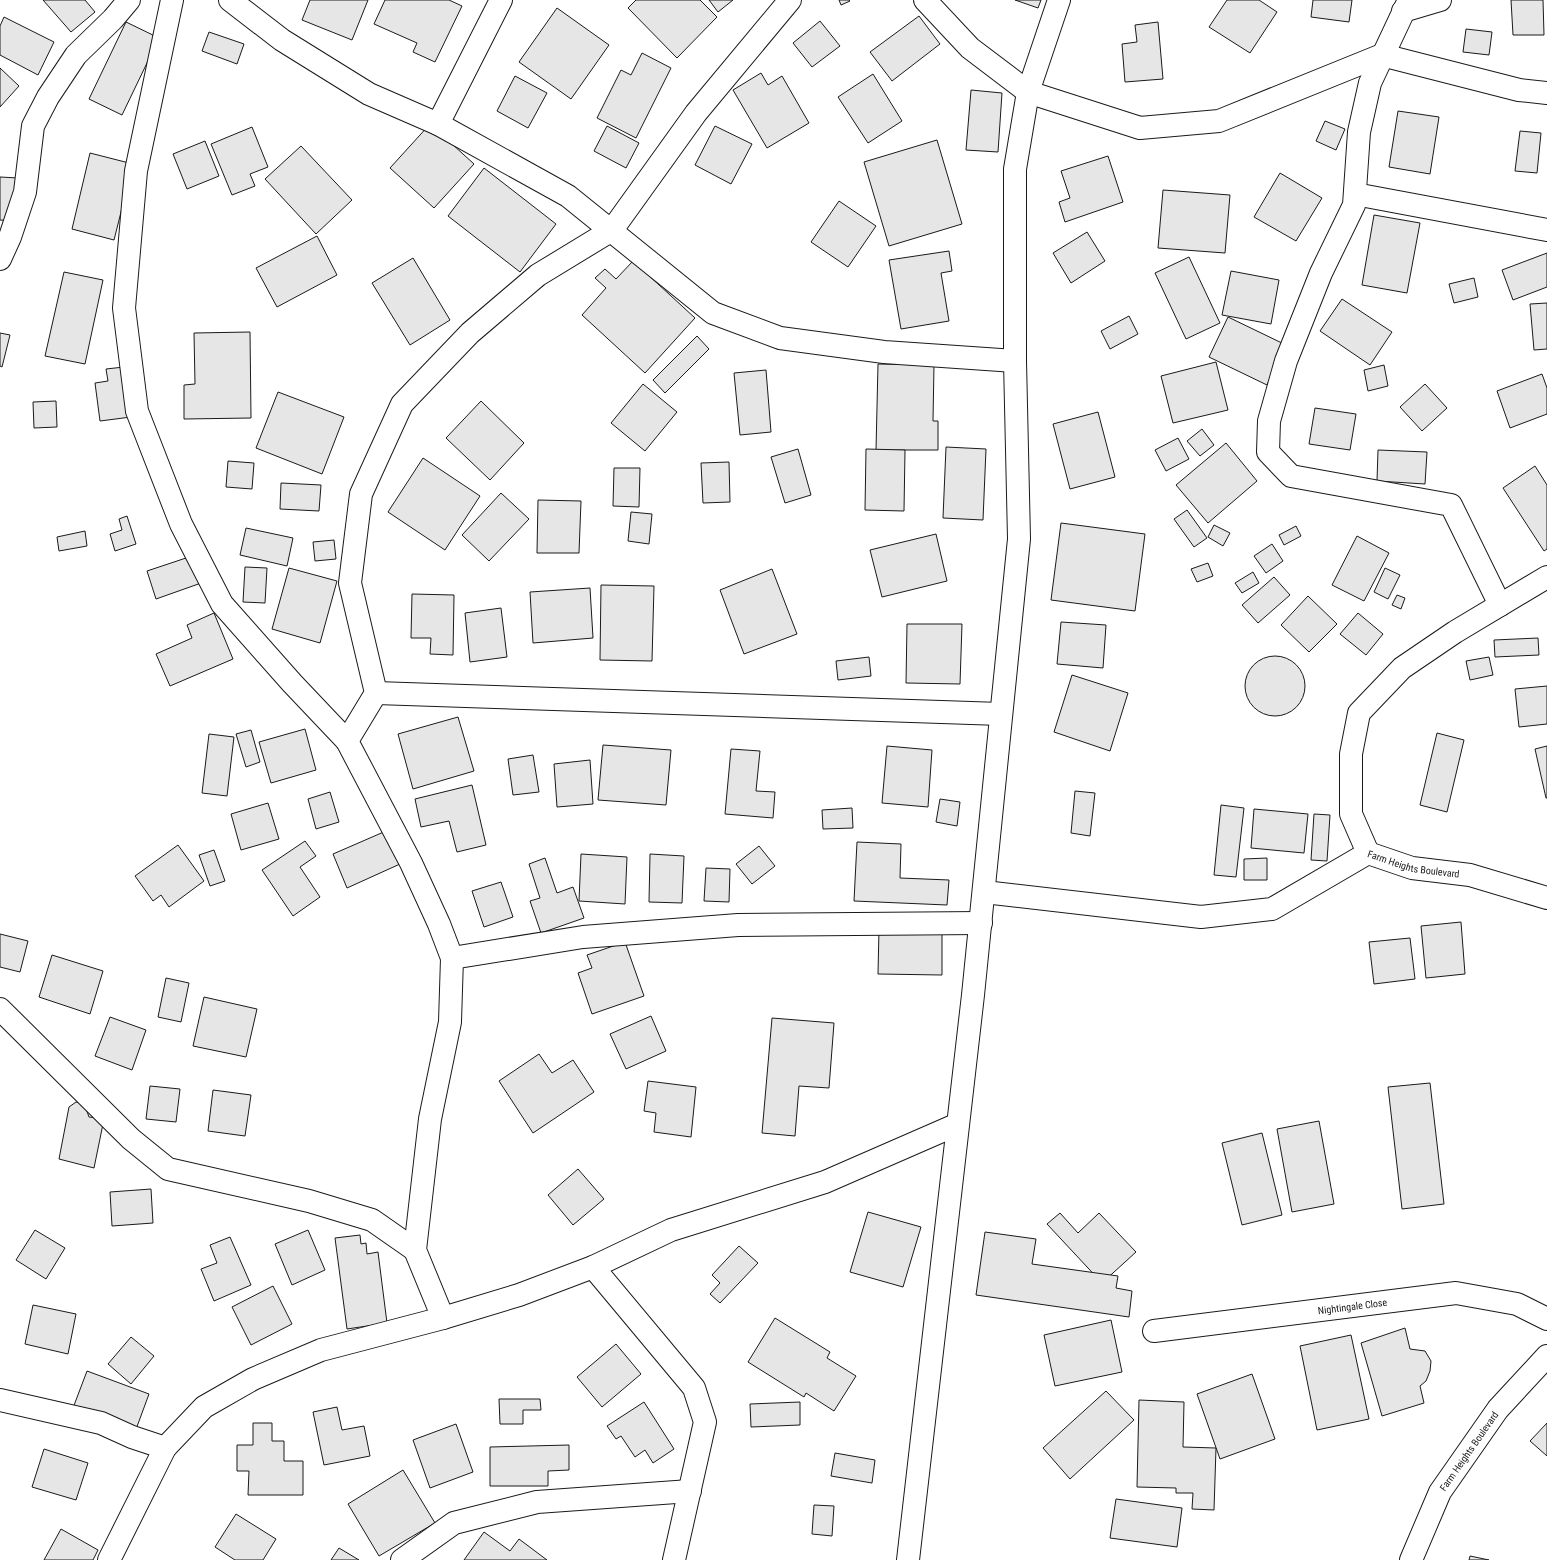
<svg xmlns="http://www.w3.org/2000/svg" width="1547" height="1560" font-family="'Roboto Condensed',sans-serif">
  <style>
    .building { fill: #e6e6e6; stroke: #1a1a1a }
    .lines { fill: none; stroke-linecap: round; stroke-linejoin: round }
    .minor-casing { stroke: #1a1a1a; stroke-width: 24 }
    .tertiary-casing { stroke: #1a1a1a; stroke-width: 24 }
    .minor { stroke: #fff; stroke-width: 22 }
    .tertiary { stroke: #fff; stroke-width: 22 }
    .labels { text-anchor: middle; dominant-baseline: central; stroke-width: 3; stroke-linejoin: round; paint-order: stroke }
    .street-label { font-size: 10px; fill: #1a1a1a; stroke: #fff }
  </style>
  <rect width="100%" height="100%" fill="#fff"/>
  <!-- building -->
  <g class="building">
    <polygon points="43,0 85,0 95,12 71,32"/>
    <polygon points="310,0 368,0 352,40 302,20"/>
    <polygon points="385,0 449,0 462,6 435,62 413,52 417,43 374,24"/>
    <polygon points="636,0 700,0 717,17 677,58 628,8"/>
    <polygon points="709,0 733,0 718,12"/>
    <polygon points="839,0 849,0 850,1 841,5"/>
    <polygon points="1015,0 1041,0 1038,8"/>
    <polygon points="1227,0 1259,0 1277,12 1250,53 1209,27"/>
    <polygon points="1313,0 1352,0 1349,22 1311,17"/>
    <polygon points="1511,0 1543,0 1544,35 1513,35"/>
    <polygon points="557,8 609,45 571,99 519,62"/>
    <polygon points="919,16 940,44 892,81 870,52"/>
    <polygon points="4,17 54,42 38,75 0,55 0,26"/>
    <polygon points="820,21 840,46 812,67 793,43"/>
    <polygon points="126,22 159,38 122,115 89,99"/>
    <polygon points="1158,22 1163,79 1125,82 1122,44 1137,42 1135,25"/>
    <polygon points="1466,29 1492,32 1489,55 1463,52"/>
    <polygon points="209,32 244,44 237,64 202,51"/>
    <polygon points="642,53 671,68 636,138 597,118 621,70 631,75"/>
    <polygon points="0,68 19,86 0,107"/>
    <polygon points="761,73 768,85 782,76 809,123 767,148 733,90"/>
    <polygon points="873,74 902,121 868,143 838,97"/>
    <polygon points="515,76 547,93 528,128 497,111"/>
    <polygon points="971,90 1002,93 998,152 966,150"/>
    <polygon points="1398,111 1439,117 1430,174 1389,167"/>
    <polygon points="1325,121 1345,129 1336,150 1316,141"/>
    <polygon points="430,124 474,164 434,208 390,168"/>
    <polygon points="607,126 639,143 626,168 594,151"/>
    <polygon points="715,126 752,144 731,184 695,165"/>
    <polygon points="252,127 268,167 250,174 255,186 232,195 211,144"/>
    <polygon points="1520,131 1541,133 1537,173 1515,171"/>
    <polygon points="937,140 962,224 889,246 864,162"/>
    <polygon points="205,141 219,176 187,189 173,154"/>
    <polygon points="301,146 352,200 316,234 265,179"/>
    <polygon points="90,153 133,164 114,240 72,229"/>
    <polygon points="1108,156 1123,202 1065,222 1059,202 1070,198 1061,171"/>
    <polygon points="484,168 556,224 520,272 448,216"/>
    <polygon points="1280,173 1322,198 1296,241 1254,217"/>
    <polygon points="0,177 18,178 14,221 0,220"/>
    <polygon points="1163,190 1230,195 1225,253 1158,248"/>
    <polygon points="839,201 876,226 848,267 811,242"/>
    <polygon points="1374,215 1420,223 1407,293 1362,285"/>
    <polygon points="1087,232 1105,261 1071,283 1053,253"/>
    <polygon points="317,236 337,275 277,307 256,268"/>
    <polygon points="949,251 952,271 941,273 949,321 901,329 889,260"/>
    <polygon points="1547,253 1547,287 1513,300 1502,270"/>
    <polygon points="1189,257 1220,323 1186,339 1155,273"/>
    <polygon points="413,258 450,320 410,345 372,283"/>
    <polygon points="633,261 695,318 645,373 582,315 606,288 595,278 605,269 616,279"/>
    <polygon points="1231,271 1279,280 1271,324 1222,315"/>
    <polygon points="64,272 103,280 85,364 45,356"/>
    <polygon points="1474,278 1478,297 1454,303 1449,284"/>
    <polygon points="1342,299 1392,332 1370,365 1320,331"/>
    <polygon points="1547,303 1547,349 1534,350 1530,304"/>
    <polygon points="1129,316 1138,334 1110,349 1101,331"/>
    <polygon points="1228,317 1286,345 1267,385 1209,357"/>
    <polygon points="250,332 251,418 184,419 184,385 195,384 194,333"/>
    <polygon points="0,333 10,335 2,367 0,366"/>
    <polygon points="697,336 709,349 665,393 653,380"/>
    <polygon points="1216,362 1228,410 1173,423 1161,376"/>
    <polygon points="878,364 934,365 933,421 938,421 938,450 876,450"/>
    <polygon points="1384,365 1388,386 1368,391 1364,370"/>
    <polygon points="124,367 131,417 100,421 95,383 108,381 106,369"/>
    <polygon points="766,370 771,432 740,435 734,373"/>
    <polygon points="1542,374 1547,388 1547,414 1510,428 1497,391"/>
    <polygon points="643,384 677,412 645,451 611,423"/>
    <polygon points="1425,384 1447,408 1422,431 1400,407"/>
    <polygon points="278,392 344,417 322,474 256,448"/>
    <polygon points="56,401 57,427 34,428 33,402"/>
    <polygon points="481,401 524,443 490,480 446,438"/>
    <polygon points="1315,408 1356,414 1350,450 1309,444"/>
    <polygon points="1098,412 1115,477 1070,489 1053,424"/>
    <polygon points="1202,429 1214,445 1200,456 1187,441"/>
    <polygon points="1178,438 1189,459 1166,471 1155,450"/>
    <polygon points="1226,443 1257,481 1208,523 1176,485"/>
    <polygon points="946,447 986,449 983,520 943,518"/>
    <polygon points="798,449 811,495 785,503 771,457"/>
    <polygon points="866,449 905,450 904,511 865,510"/>
    <polygon points="1378,450 1427,452 1425,484 1377,481"/>
    <polygon points="423,458 480,496 445,550 388,512"/>
    <polygon points="228,461 254,463 252,489 226,487"/>
    <polygon points="729,462 730,502 703,503 701,463"/>
    <polygon points="1535,466 1547,485 1547,549 1544,551 1503,488"/>
    <polygon points="614,468 640,468 639,507 613,506"/>
    <polygon points="281,483 321,485 319,511 280,509"/>
    <polygon points="501,493 529,519 489,561 462,535"/>
    <polygon points="538,500 581,501 579,553 537,553"/>
    <polygon points="1187,510 1207,538 1194,547 1174,519"/>
    <polygon points="631,512 652,514 649,544 628,541"/>
    <polygon points="127,516 136,544 115,551 110,534 122,530 119,519"/>
    <polygon points="1061,523 1145,534 1135,611 1051,600"/>
    <polygon points="1214,525 1230,533 1223,546 1208,537"/>
    <polygon points="1296,526 1301,536 1284,545 1279,535"/>
    <polygon points="246,528 293,538 287,566 240,555"/>
    <polygon points="85,531 87,546 59,551 57,537"/>
    <polygon points="936,534 947,581 882,597 870,550"/>
    <polygon points="1357,536 1389,553 1364,601 1332,585"/>
    <polygon points="334,540 336,559 315,561 313,542"/>
    <polygon points="1272,544 1283,561 1266,573 1254,556"/>
    <polygon points="195,555 204,582 156,599 147,571"/>
    <polygon points="1208,563 1213,576 1197,582 1191,569"/>
    <polygon points="245,567 267,568 265,603 243,602"/>
    <polygon points="289,568 337,581 320,643 272,629"/>
    <polygon points="1385,568 1400,575 1388,599 1374,592"/>
    <polygon points="772,569 797,634 744,654 720,590"/>
    <polygon points="1253,572 1259,583 1242,593 1235,583"/>
    <polygon points="1274,577 1290,595 1258,623 1242,605"/>
    <polygon points="601,585 654,586 652,661 600,660"/>
    <polygon points="590,588 593,638 533,643 530,592"/>
    <polygon points="412,594 454,595 453,655 430,654 431,638 411,638"/>
    <polygon points="1397,595 1405,598 1401,609 1392,605"/>
    <polygon points="1308,596 1337,624 1309,652 1281,625"/>
    <polygon points="501,608 507,657 470,662 465,613"/>
    <polygon points="214,613 233,659 170,686 156,654 192,638 187,625"/>
    <polygon points="1358,613 1383,634 1366,655 1340,634"/>
    <polygon points="1061,622 1106,625 1103,668 1057,664"/>
    <polygon points="907,624 962,624 960,684 906,683"/>
    <polygon points="1538,638 1539,655 1495,657 1494,640"/>
    <circle cx="1275" cy="686" r="30"/>
    <polygon points="869,657 871,676 838,680 836,661"/>
    <polygon points="1489,657 1493,675 1470,680 1466,661"/>
    <polygon points="1072,675 1128,693 1110,751 1054,732"/>
    <polygon points="1547,686 1547,724 1519,727 1515,689"/>
    <polygon points="458,717 474,771 413,789 398,734"/>
    <polygon points="305,729 316,770 271,783 259,742"/>
    <polygon points="251,730 260,762 246,767 236,734"/>
    <polygon points="1437,733 1464,740 1447,812 1420,805"/>
    <polygon points="209,734 234,737 227,796 202,793"/>
    <polygon points="603,745 671,750 666,805 598,800"/>
    <polygon points="887,746 932,750 928,807 882,803"/>
    <polygon points="1547,746 1547,798 1546,798 1535,749"/>
    <polygon points="731,749 760,751 756,791 775,792 773,818 725,814"/>
    <polygon points="533,755 539,792 513,795 508,759"/>
    <polygon points="590,760 593,804 557,807 554,764"/>
    <polygon points="472,785 486,845 457,852 449,821 421,827 415,799"/>
    <polygon points="1075,791 1095,793 1090,836 1071,833"/>
    <polygon points="330,792 339,822 316,829 308,799"/>
    <polygon points="940,799 960,802 957,826 936,822"/>
    <polygon points="268,803 279,839 241,850 231,814"/>
    <polygon points="1221,805 1244,808 1236,877 1214,875"/>
    <polygon points="852,808 853,828 823,829 822,810"/>
    <polygon points="1254,809 1308,814 1304,853 1251,848"/>
    <polygon points="1314,814 1330,815 1327,861 1311,860"/>
    <polygon points="386,831 400,864 347,888 333,854"/>
    <polygon points="305,841 316,856 300,867 320,897 293,916 262,870"/>
    <polygon points="857,842 901,844 900,878 949,880 947,905 854,901"/>
    <polygon points="178,845 204,881 169,907 161,895 153,901 135,876"/>
    <polygon points="759,846 775,866 752,884 736,864"/>
    <polygon points="214,850 225,881 210,886 199,855"/>
    <polygon points="581,854 627,857 625,904 579,901"/>
    <polygon points="650,854 684,856 682,903 649,902"/>
    <polygon points="545,858 557,893 573,887 584,918 541,933 530,901 540,898 529,864"/>
    <polygon points="1267,858 1267,880 1244,880 1244,859"/>
    <polygon points="706,868 730,869 729,902 704,901"/>
    <polygon points="501,882 513,917 484,927 472,891"/>
    <polygon points="1461,922 1465,974 1426,978 1421,926"/>
    <polygon points="879,929 942,929 942,975 878,974"/>
    <polygon points="0,934 28,941 20,972 0,967"/>
    <polygon points="1410,938 1415,979 1374,984 1369,942"/>
    <polygon points="625,942 644,996 592,1014 578,973 592,968 587,955"/>
    <polygon points="52,955 103,971 90,1014 39,997"/>
    <polygon points="166,978 189,983 181,1022 158,1017"/>
    <polygon points="204,997 257,1009 246,1057 193,1046"/>
    <polygon points="651,1016 666,1051 626,1069 610,1034"/>
    <polygon points="110,1017 146,1030 132,1070 95,1056"/>
    <polygon points="772,1018 834,1023 829,1088 799,1086 795,1136 762,1133"/>
    <polygon points="539,1054 552,1073 573,1060 594,1092 533,1133 499,1081"/>
    <polygon points="648,1081 696,1087 691,1137 654,1132 656,1113 644,1111"/>
    <polygon points="1430,1083 1444,1204 1402,1209 1388,1087"/>
    <polygon points="150,1086 180,1089 176,1122 146,1119"/>
    <polygon points="213,1090 251,1095 245,1136 208,1131"/>
    <polygon points="76,1102 84,1103 89,1117 104,1119 94,1168 59,1159 69,1107"/>
    <polygon points="1319,1121 1334,1204 1292,1212 1277,1129"/>
    <polygon points="1262,1133 1282,1215 1242,1225 1222,1143"/>
    <polygon points="578,1169 604,1199 573,1225 548,1195"/>
    <polygon points="151,1189 153,1223 112,1226 110,1192"/>
    <polygon points="868,1212 921,1227 903,1287 850,1272"/>
    <polygon points="1060,1213 1078,1233 1099,1213 1136,1252 1102,1283 1047,1224"/>
    <polygon points="35,1230 65,1248 46,1279 16,1260"/>
    <polygon points="308,1230 325,1270 292,1285 275,1244"/>
    <polygon points="985,1232 1036,1239 1032,1264 1118,1276 1116,1288 1132,1291 1129,1317 976,1295"/>
    <polygon points="360,1235 361,1244 366,1243 367,1254 378,1252 387,1323 347,1329 335,1238"/>
    <polygon points="230,1237 251,1285 214,1301 201,1269 217,1263 210,1245"/>
    <polygon points="739,1246 758,1263 720,1303 710,1294 720,1283 712,1275"/>
    <polygon points="273,1286 292,1324 251,1345 232,1307"/>
    <polygon points="33,1305 76,1314 68,1354 25,1344"/>
    <polygon points="775,1318 830,1352 827,1358 856,1376 834,1411 806,1393 804,1397 748,1362"/>
    <polygon points="1111,1320 1122,1372 1055,1386 1044,1335"/>
    <polygon points="1405,1328 1410,1349 1425,1351 1431,1361 1430,1371 1426,1381 1420,1386 1424,1403 1382,1416 1361,1343"/>
    <polygon points="1351,1335 1369,1419 1317,1430 1300,1346"/>
    <polygon points="131,1337 154,1356 131,1384 108,1364"/>
    <polygon points="616,1344 641,1374 602,1407 577,1377"/>
    <polygon points="87,1371 149,1394 135,1432 73,1408"/>
    <polygon points="1252,1374 1275,1439 1220,1459 1197,1394"/>
    <polygon points="1106,1391 1134,1420 1070,1479 1043,1448"/>
    <polygon points="499,1399 540,1399 541,1410 523,1410 523,1424 500,1424"/>
    <polygon points="1139,1400 1184,1402 1183,1447 1216,1448 1214,1510 1192,1509 1193,1493 1176,1493 1176,1488 1137,1487"/>
    <polygon points="644,1402 674,1449 653,1463 645,1450 635,1457 621,1436 616,1439 607,1426"/>
    <polygon points="800,1402 800,1425 751,1427 750,1404"/>
    <polygon points="337,1407 342,1430 364,1426 370,1456 324,1465 313,1412"/>
    <polygon points="253,1423 272,1423 272,1441 284,1441 284,1461 303,1461 303,1495 248,1495 249,1471 237,1471 237,1445 253,1445"/>
    <polygon points="1547,1423 1547,1456 1530,1441"/>
    <polygon points="456,1424 473,1472 430,1488 413,1440"/>
    <polygon points="569,1445 569,1470 548,1471 548,1486 490,1486 490,1447"/>
    <polygon points="44,1449 88,1463 76,1500 32,1487"/>
    <polygon points="835,1453 875,1460 872,1483 831,1476"/>
    <polygon points="403,1470 435,1523 379,1556 348,1504"/>
    <polygon points="1116,1499 1182,1508 1177,1547 1110,1538"/>
    <polygon points="814,1505 834,1506 832,1536 812,1534"/>
    <polygon points="236,1514 276,1539 263,1560 235,1560 215,1547"/>
    <polygon points="61,1529 98,1550 93,1560 44,1560"/>
    <polygon points="484,1532 510,1551 519,1539 547,1560 464,1560"/>
    <polygon points="339,1548 359,1560 331,1560"/>
    <polygon points="1470,1556 1489,1560 1469,1560"/>
  </g>
  <g class="lines">
    <!-- minor casing -->
    <g class="minor-casing">
      <g id="minor">
        <polyline points="172,0 136,171 124,308 137,411 181,524 222,604 292,683 347,741"/>
        <polyline points="230,0 282,40 369,94 438,124 568,196 713,313 780,338 884,352 1015,361"/>
        <polyline points="925,0 970,48 1028,92 1140,128 1219,121 1382,55 1519,90 1547,93"/>
        <polyline points="1409,0 1370,83 1359,132 1354,205 1321,273 1286,361 1269,421 1268,452 1291,476 1451,505 1500,605"/>
        <polyline points="1403,11 1440,0"/>
        <polyline points="438,124 501,0"/>
        <polyline points="1355,194 1547,230"/>
        <polyline points="0,259 10,237 25,192 33,126 48,97 76,55 113,19 129,0"/>
        <polyline points="376,693 1001,714"/>
        <polyline points="984,892 1201,917 1272,909 1368,853"/>
        <polyline points="452,958 583,937 738,925 981,923"/>
        <polyline points="0,1009 131,1139 168,1169 309,1201 372,1220 415,1250"/>
        <polyline points="593,1267 694,1388 705,1422 674,1560"/>
        <polyline points="443,1318 415,1250 430,1119 450,1022 452,958 439,924 411,863 347,741 376,693 350,583 361,494 402,404 470,333 538,275 612,230 696,113 790,0"/>
        <path id="s1" d="M1154,1331L1456,1293L1517,1304L1547,1319"/>
        <polyline points="0,1400 101,1423 132,1437 165,1448"/>
        <polyline points="109,1560 165,1448 204,1407 253,1379 321,1350 443,1318 519,1295 593,1267 671,1230 825,1182 958,1124"/>
        <polyline points="402,1560 454,1523 537,1502 690,1491"/>
        <polyline points="908,1560 973,995 1019,539 1015,361 1015,169 1028,92 1059,0"/>
        <path id="s2" d="M1411,1560L1440,1492L1498,1409L1547,1356"/>
      </g>
    </g>
    <!-- tertiary casing -->
    <g class="tertiary-casing">
      <g id="tertiary">
        <path id="s3" d="M1547,577L1455,632L1402,668L1359,713L1351,754V814L1368,853L1412,868L1470,875L1547,898"/>
      </g>
    </g>
    <!-- minor -->
    <use href="#minor" class="minor"/>
    <!-- tertiary -->
    <use href="#tertiary" class="tertiary"/>
  </g>
  <g class="labels">
    <!-- street labels -->
    <g class="street-label">
      <text stroke="none"><textPath href="#s3" startOffset="425">Farm Heights Boulevard</textPath></text>
      <text stroke="none"><textPath href="#s1" startOffset="200">Nightingale Close</textPath></text>
      <text stroke="none"><textPath href="#s2" startOffset="124">Farm Heights Boulevard</textPath></text>
    </g>
  </g>
</svg>
